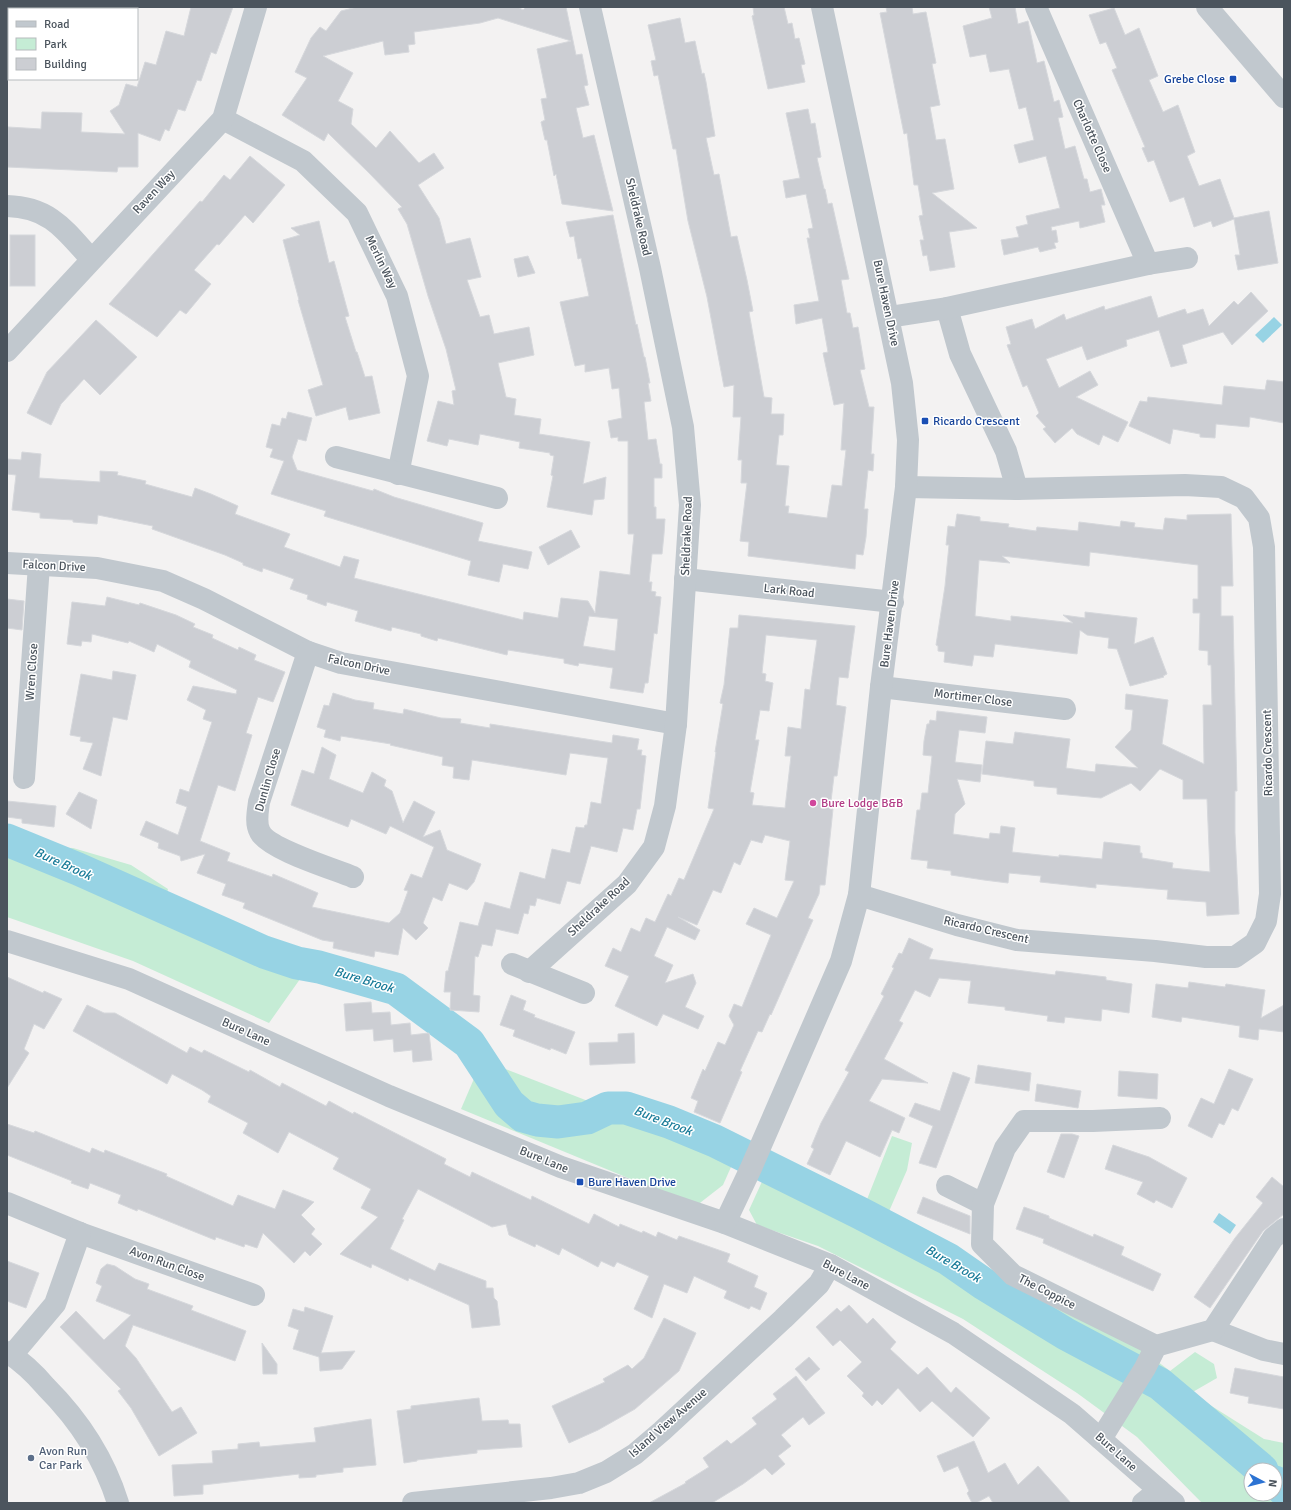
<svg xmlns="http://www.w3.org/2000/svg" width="1291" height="1510" font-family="Signika,sans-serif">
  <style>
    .green { fill: #c5ecd5; fill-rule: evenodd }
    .water { fill: #97d3e4 }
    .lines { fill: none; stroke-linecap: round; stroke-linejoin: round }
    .river { stroke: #97d3e4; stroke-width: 33 }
    .building { fill: #ccced3; stroke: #d6d8dc; fill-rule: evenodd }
    .minor { stroke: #c1c8ce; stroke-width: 22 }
    .transit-dot { fill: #1a4fb4; stroke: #fff; stroke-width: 1.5 }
    .hotel-dot { fill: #d1479c; stroke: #fff; stroke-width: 1.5 }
    .service-dot { fill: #5c6f8a; stroke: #fff; stroke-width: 1.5 }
    .labels { text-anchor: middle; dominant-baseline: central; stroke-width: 3; stroke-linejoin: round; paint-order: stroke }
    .transit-label { font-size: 12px; fill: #164399; stroke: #fff; text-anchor: start }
    .street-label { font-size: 12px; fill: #4b545d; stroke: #fff }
    .hotel-label { font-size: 12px; fill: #b23c85; stroke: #fff; text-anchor: start }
    .service-label { font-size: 12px; fill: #4e5e75; stroke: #fff; text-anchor: start }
    .water-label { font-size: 13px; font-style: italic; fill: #1a7c99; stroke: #fff }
  </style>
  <rect width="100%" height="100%" fill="#f3f2f2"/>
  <!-- green -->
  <g class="green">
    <polygon points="7,832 48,847 73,848 131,865 168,889 166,897 301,958 305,972 269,1023 133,961 7,917"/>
    <polygon points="482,1060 735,1158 723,1185 696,1206 461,1109"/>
    <path d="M892,1136L912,1143L907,1170L887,1216L983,1271L1128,1339L1170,1371L1195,1352L1214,1364L1217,1378L1191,1393L1264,1439L1284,1443V1503H1202L1137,1437L1077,1393L963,1319L818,1246L757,1225L749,1210L771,1162L864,1207ZM1251,1470H1275V1494H1251Z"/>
  </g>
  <!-- water -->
  <g class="water">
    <polygon points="1274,317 1282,325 1263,343 1255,335"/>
    <polygon points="1219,1213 1236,1225 1230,1234 1213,1222"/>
  </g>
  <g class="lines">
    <!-- river -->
    <g class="river">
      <polyline points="7,840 78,869 264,952 297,963 319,967 396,989 469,1043 509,1104 523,1116 537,1120 558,1122 587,1118 608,1108 626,1108 669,1122 715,1141 860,1213 948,1259 984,1284 1066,1334 1160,1384 1262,1470"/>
      <polyline points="1275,1482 1284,1490"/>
    </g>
  </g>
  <!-- building -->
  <g class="building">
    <polygon points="191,7 233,7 216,54 211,52 201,81 197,80 185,111 178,109 169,131 165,129 160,141 138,133 138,167 118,167 117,172 7,167 8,127 41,129 42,112 82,113 81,132 125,134 110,111 119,105 126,84 137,87 145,62 156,65 166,31 184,36"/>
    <polygon points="357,7 518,7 523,10 526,7 566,7 576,55 582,54 588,85 584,86 589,105 576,108 583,138 594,135 613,211 562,204 556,174 554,176 547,140 545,140 541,122 545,120 541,99 547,98 537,49 571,41 498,18 480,23 414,32 415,44 408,45 409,52 385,55 383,41 323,56 353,73 338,101 353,109 351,124 376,148 390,131 419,163 434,153 444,168 418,185 439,218 446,244 470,238 481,277 467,280 480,317 489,315 494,334 529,327 534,355 498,363 506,397 516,399 514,415 541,419 539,434 590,442 583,484 606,477 604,499 594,500 592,515 547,507 553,476 551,475 554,456 550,455 550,453 519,448 520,442 480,434 478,445 449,439 447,446 427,441 438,401 454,405 452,391 456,390 446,349 428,296 407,224 398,209 402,207 368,172 328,133 324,141 282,115 307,78 295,72 311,38 320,27 326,31 341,11"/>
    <polygon points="753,7 784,7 788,24 792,23 795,39 799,38 805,64 801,65 805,82 768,89 752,16 754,15"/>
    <polygon points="886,7 912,7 913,14 926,12 936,63 932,64 940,105 930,107 936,140 945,139 954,189 932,193 977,228 949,232 955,267 930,271 927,255 923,256 920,240 924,240 919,216 923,215 918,185 914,185 907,133 904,134 880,13 887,12"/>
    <polygon points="989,7 1015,7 1018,24 1028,21 1037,63 1044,61 1054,102 1059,100 1063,117 1058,118 1065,149 1075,146 1084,179 1087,179 1090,192 1101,189 1105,205 1101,205 1105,222 1080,228 1079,221 1051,227 1052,231 1056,230 1058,242 1054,243 1056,248 1040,252 1038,247 1004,255 1001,240 1019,237 1016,227 1028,224 1026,216 1060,208 1046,156 1019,163 1014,145 1034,140 1026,107 1019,109 1009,69 990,72 986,54 970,57 963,26 992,18"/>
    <polygon points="1114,8 1125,35 1139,28 1158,76 1149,80 1163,112 1178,105 1195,152 1187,156 1199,186 1220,179 1234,218 1269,211 1278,263 1238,270 1235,255 1240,255 1234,219 1213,227 1211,221 1194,227 1184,197 1170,202 1154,160 1148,162 1142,148 1145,147 1112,70 1117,68 1106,42 1100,44 1089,15"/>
    <polygon points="680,18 685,43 695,41 702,74 704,73 706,82 715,136 706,138 714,175 719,174 731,237 737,236 747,280 753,311 749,312 764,397 772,398 771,414 784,414 783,435 779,435 776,465 789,466 785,506 789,506 788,513 827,518 832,485 842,486 846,450 841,450 844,403 834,405 823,353 828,352 822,318 796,324 794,305 819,301 807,238 810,238 808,229 813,228 806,194 786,198 783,181 800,178 786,113 808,109 811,124 815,123 821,157 817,158 824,189 825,189 828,204 832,203 849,279 841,280 847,313 850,313 853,328 858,327 865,369 860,370 869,407 874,407 871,454 874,454 873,471 868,470 864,509 868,509 866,537 863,555 856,554 855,569 748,556 749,542 740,541 747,483 741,483 742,460 738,460 741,417 733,417 734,385 724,387 707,297 688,221 676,149 673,149 658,75 654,76 651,61 656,60 648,25"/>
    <polygon points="250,156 285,185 253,223 245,215 219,245 217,244 194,270 211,284 186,314 180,310 157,337 109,304 200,201 202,202 224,175 230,180"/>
    <path d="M613,215L636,325L637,324L644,357H645L650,383H648L651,401L644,402L648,440L656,439L660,464H662V478H654V507H656V519H665L664,534L662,554H652L649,582H652L651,591L656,592L655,596L661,597L657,634L654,633L648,683H645L643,693L610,688L613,668L579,663L578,666L564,663V659L508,650L507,655L438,638L437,641L421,636V634L392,627L391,631L355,621L358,611L327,602L326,606L307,599L308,595L290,589L294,579L263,568L262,572L243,565V563L225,555L152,529L153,526L98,515L97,524L73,522V520L40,518V513L12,510L16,475L7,474V459L21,460L22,452L41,454L39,478L100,482V471L118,472L117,475L146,481L145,484L192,497L195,488L211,494L238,506L235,514L290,534L284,547L340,567L344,556L359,560L354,578L523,620L524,612L558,618L561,598L588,601L595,613L600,571L630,575L634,534H628V441H618V437L611,438L608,421L622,418L619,388L612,389L609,368L585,372V364L575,366L560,302L589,296L581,258L578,259L574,236L570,237L566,222ZM589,616L618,619L615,651L583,646Z"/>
    <polygon points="319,221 329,263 334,261 349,316 345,317 356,352 357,352 365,377 372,376 380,413 349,420 346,407 316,416 308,390 323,385 298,300 299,300 283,240 300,235 291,228"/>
    <rect x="10" y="235" width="25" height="51"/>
    <polygon points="528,256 535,273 518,277 514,259"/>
    <polygon points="1251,292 1268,311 1232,345 1223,332 1182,345 1187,363 1171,367 1159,330 1126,340 1127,346 1087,360 1082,346 1046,359 1059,388 1090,371 1098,385 1076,397 1128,422 1118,442 1103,435 1099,445 1077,434 1072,428 1055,443 1043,429 1046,427 1036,416 1039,413 1027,385 1023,387 1007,345 1011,344 1006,327 1032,319 1035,329 1064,314 1066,320 1104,306 1105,310 1151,296 1158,318 1185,309 1187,314 1203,309 1209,326 1234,301 1238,305"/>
    <polygon points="96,320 137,357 100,395 84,379 61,404 51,425 27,413 47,372"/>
    <polygon points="1267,380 1284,382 1284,423 1250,417 1249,427 1216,424 1215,438 1200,437 1200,434 1173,429 1170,444 1129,426 1140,401 1147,402 1148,397 1222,405 1224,386 1265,390"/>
    <polygon points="288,412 312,418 306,441 298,439 292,457 297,470 373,491 374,489 394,497 483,523 478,541 532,552 528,569 503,564 499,582 468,575 471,561 324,516 326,511 271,494 284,461 270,457 273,449 266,447 272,424 280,426 282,418 286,419"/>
    <polygon points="957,514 980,517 980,521 1009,524 1008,527 1036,531 1037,527 1078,531 1079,522 1120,527 1121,521 1135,523 1134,527 1163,530 1165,518 1187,520 1187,515 1231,514 1233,586 1221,586 1221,616 1233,616 1237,791 1235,791 1235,833 1239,914 1207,916 1206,902 1167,899 1168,890 1096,884 1096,888 1040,882 1041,876 1009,873 1008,883 984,880 951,875 951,871 927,868 928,861 911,859 917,810 920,810 922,793 928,793 932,756 923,755 924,741 927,724 929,724 930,720 936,721 937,711 987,717 985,733 959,730 955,762 982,765 980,782 957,779 965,804 955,814 953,834 989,839 990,833 1000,834 1001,826 1015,828 1012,852 1059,857 1059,855 1102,859 1104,842 1140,846 1140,853 1142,853 1142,858 1173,863 1172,868 1210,872 1207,799 1183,799 1183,780 1160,769 1140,791 1131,783 1101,798 1057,794 1057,788 1034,786 1034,781 982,774 986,741 1013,744 1015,732 1070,739 1066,768 1095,772 1096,764 1138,768 1115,747 1131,730 1133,710 1125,709 1126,694 1168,700 1162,744 1204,764 1203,705 1212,705 1211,665 1208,665 1208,651 1199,650 1200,613 1193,613 1193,599 1198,599 1198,565 1090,552 1089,566 1002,556 1010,563 979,560 975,616 1011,621 1011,616 1073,623 1063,615 1085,618 1085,612 1137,618 1134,644 1153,637 1167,674 1163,676 1164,677 1130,686 1117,649 1108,648 1109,638 1087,635 1080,630 1077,654 995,644 993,657 974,655 972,666 944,662 945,652 938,651 938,646 936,645 945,586 949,545 946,545 948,526 955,527"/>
    <polygon points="571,530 580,547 548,565 539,547"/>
    <polygon points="107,597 139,605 140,603 176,615 195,624 193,627 213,635 212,638 238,650 239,647 256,655 254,660 285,672 273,702 258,697 246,733 252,735 235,791 218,785 200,841 230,853 227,861 272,877 273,874 318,893 312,907 389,923 400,913 408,891 404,890 411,874 422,878 434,847 390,826 386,834 351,819 348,827 291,805 302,770 314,774 322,747 336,755 329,779 363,793 372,772 386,780 384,786 392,791 403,823 414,801 435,812 423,837 440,830 447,850 481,864 474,882 467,890 449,883 442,901 433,897 423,923 428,928 416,940 403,928 398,955 375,951 374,957 333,948 334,942 322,940 243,908 245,903 222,895 226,884 197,873 205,854 181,861 180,856 158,848 159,843 140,835 146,821 178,835 187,807 176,803 180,789 189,792 212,722 203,719 206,710 187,700 193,686 236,694 237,690 189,667 191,661 157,644 154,652 129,641 128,643 92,634 91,642 82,641 81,646 67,644 72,602 105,606"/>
    <polygon points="7,599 24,601 22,630 7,628"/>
    <path d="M739,615L855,626L848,678L839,677L836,705L846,707L837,776H834L830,809H833L825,885H820L819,894L808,918L813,920L771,1015L770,1014L762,1032L758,1031L740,1071L742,1072L720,1123L694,1112L698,1101L691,1098L703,1069L705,1071L718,1042L725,1045L734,1025L729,1016L734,1004L742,1007L771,935L746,924L754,908L777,918L794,881L785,880L790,841L765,835L762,843L751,840L740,865L734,862L721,893L713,890L697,925L678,917L700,930L695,940L667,927L654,956L673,965L665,983L693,974L696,983L685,1007L704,1016L698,1029L663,1014L657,1026L615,1006L629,976L605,966L613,948L621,952L631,928L640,932L646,918L655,922L668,894L671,896L679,878L684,880L714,809L708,808L716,752H715L723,704L720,703L724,685L730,628H738ZM766,635L817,640L810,690L805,689L801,729L788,727L785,756H791L785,808L752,805L754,793L750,792L759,740H755L760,710L769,711L773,683L765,681L766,674L762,673Z"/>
    <polygon points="113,671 136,675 127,720 113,717 101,776 83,769 93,743 80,741 81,737 70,735 81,674 112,680"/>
    <polygon points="333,693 355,700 374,703 373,709 403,714 404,709 441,718 461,719 460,723 490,728 490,724 612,743 613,735 639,739 637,750 642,750 641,755 646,756 640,809 637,809 633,830 623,828 617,852 591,846 580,884 567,881 560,904 537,898 535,906 530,905 528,914 524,913 518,934 496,929 492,946 482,944 478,957 475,956 473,995 480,996 479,1012 450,1010 451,992 444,992 446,971 448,971 460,922 478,926 485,902 510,909 520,872 545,879 552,849 570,853 576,827 584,828 585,825 587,825 591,802 601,804 608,758 570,753 566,775 472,760 469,780 453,778 454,767 442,765 443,757 390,745 391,744 341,736 340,741 324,737 326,730 317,727 324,705 329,706"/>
    <polygon points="79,792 97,800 91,829 66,814"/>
    <polygon points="7,801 56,806 54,827 22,823 22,819 7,817"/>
    <polygon points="909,938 933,949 929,959 1055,975 1056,971 1106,977 1106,980 1132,984 1129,1013 1102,1009 1101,1021 1065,1017 1064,1023 1047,1021 1048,1016 1005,1010 1005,1007 968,1003 971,981 939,978 930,997 915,990 899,1021 903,1023 884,1059 928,1083 882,1079 869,1101 905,1118 899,1133 892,1130 880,1157 846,1141 830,1175 807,1164 814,1149 811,1147 821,1123 849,1072 845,1070 884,996 881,994 894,968 892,967 899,953 902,954"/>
    <polygon points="7,977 43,993 44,991 62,999 44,1029 34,1024 24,1049 29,1053 7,1088"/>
    <polygon points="1189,982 1225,987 1226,984 1265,990 1261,1018 1284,1005 1284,1032 1259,1029 1258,1040 1239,1037 1240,1026 1182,1017 1181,1022 1152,1017 1156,984 1188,988"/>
    <polygon points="511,995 526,1001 523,1010 535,1015 534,1017 575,1032 566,1054 551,1048 550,1050 513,1036 515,1030 500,1025"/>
    <polygon points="371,1002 372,1013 390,1012 391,1025 410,1023 411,1035 429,1033 432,1060 413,1062 412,1050 394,1052 393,1039 374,1041 373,1029 346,1031 344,1004"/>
    <polygon points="87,1005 104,1013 115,1013 187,1053 190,1047 202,1053 204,1050 249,1072 250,1070 280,1087 282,1083 326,1106 329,1101 353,1114 354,1112 446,1159 444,1164 470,1177 472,1172 531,1200 532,1196 589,1224 594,1214 619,1227 620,1224 642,1233 643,1231 656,1237 658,1232 677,1240 679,1236 730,1254 727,1262 758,1276 754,1287 767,1293 760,1310 751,1306 749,1309 724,1298 727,1291 694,1276 687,1293 664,1284 652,1318 634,1309 649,1276 617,1262 614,1267 601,1261 598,1267 562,1248 559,1255 536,1244 535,1247 509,1235 506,1224 492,1227 418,1189 402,1219 404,1220 390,1249 435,1271 439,1263 486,1281 486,1288 493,1288 494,1298 497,1301 500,1325 472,1328 469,1305 409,1278 408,1281 372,1264 371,1268 340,1254 378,1217 361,1208 371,1189 333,1169 339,1158 289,1132 278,1153 243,1133 248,1123 208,1102 211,1096 202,1090 172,1074 167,1084 73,1031"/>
    <polygon points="634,1033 635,1063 590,1065 589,1043 618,1042 618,1034"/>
    <polygon points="978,1065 1031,1073 1029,1091 975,1083"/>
    <polygon points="1229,1069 1253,1079 1238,1111 1232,1108 1224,1125 1219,1123 1212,1138 1188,1126 1201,1098 1214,1104"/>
    <polygon points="1119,1071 1158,1074 1157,1099 1118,1096"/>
    <polygon points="953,1072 970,1078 936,1168 919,1163 933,1126 909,1116 915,1103 940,1111"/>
    <polygon points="1037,1084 1081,1091 1078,1108 1035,1101"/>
    <polygon points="7,1124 34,1133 35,1131 90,1153 92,1148 104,1153 105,1150 167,1174 166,1176 233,1206 238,1195 275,1209 283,1190 314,1202 301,1215 315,1229 311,1234 322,1244 310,1256 305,1251 294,1263 263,1233 257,1248 245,1244 244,1247 216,1237 215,1240 138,1209 137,1211 118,1203 121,1195 90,1183 88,1189 71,1183 72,1181 7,1155"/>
    <polygon points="1061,1134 1072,1134 1079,1136 1064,1178 1047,1172"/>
    <polygon points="1113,1145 1149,1157 1187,1178 1172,1208 1156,1200 1154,1203 1137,1194 1143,1182 1105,1169"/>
    <polygon points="1272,1177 1284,1187 1284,1214 1263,1231 1210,1308 1194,1297 1235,1238 1263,1203 1256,1197"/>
    <polygon points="923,1197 970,1216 970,1234 917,1213"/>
    <polygon points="1024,1207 1049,1216 1049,1218 1093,1237 1094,1234 1124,1247 1121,1255 1161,1274 1153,1291 1043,1243 1044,1239 1016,1229"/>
    <polygon points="7,1261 39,1273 26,1308 7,1301"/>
    <polygon points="107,1264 115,1266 135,1279 149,1284 147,1289 193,1306 191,1310 246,1331 235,1361 133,1325 125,1346 136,1358 172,1412 181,1407 197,1433 159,1456 131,1408 118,1391 121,1389 60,1327 76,1311 104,1340 131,1315 96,1301 102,1286 96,1283 101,1269"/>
    <polygon points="849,1305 867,1324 873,1318 896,1342 890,1349 918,1375 927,1367 951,1393 956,1387 990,1418 973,1437 932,1401 920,1412 898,1388 882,1405 877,1400 872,1406 862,1396 864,1393 847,1376 862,1362 840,1340 833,1346 816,1327 837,1308 841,1312"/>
    <polygon points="305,1307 333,1316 321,1353 355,1351 342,1369 320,1371 319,1357 293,1349 299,1330 288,1326 293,1309 304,1312"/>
    <polygon points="664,1318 696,1333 679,1371 635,1409 598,1430 569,1443 552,1406 605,1382 603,1379 628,1365 632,1369 644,1358"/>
    <polygon points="262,1343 277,1364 277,1374 263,1374"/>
    <polygon points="809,1357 820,1369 806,1381 795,1369"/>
    <polygon points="1235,1368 1284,1377 1284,1409 1248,1403 1249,1397 1230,1393"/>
    <polygon points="796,1376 825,1413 809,1425 803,1417 781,1435 791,1446 778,1456 785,1464 772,1475 765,1468 743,1484 712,1503 649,1503 686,1483 685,1482 709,1467 703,1458 727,1440 731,1444 757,1424 752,1418 777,1399 773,1394"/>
    <polygon points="479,1398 482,1421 508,1420 509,1424 520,1424 522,1447 477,1450 477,1453 417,1460 417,1461 404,1463 397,1411 411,1409 411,1406"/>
    <polygon points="371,1419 376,1465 343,1468 343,1472 316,1475 316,1477 299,1478 299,1474 203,1485 203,1494 174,1496 172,1465 213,1463 212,1451 238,1449 238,1444 259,1442 260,1447 316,1442 314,1428"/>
    <polygon points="974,1441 988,1473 1005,1463 1018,1485 1038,1466 1071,1503 993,1503 989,1496 976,1503 972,1503 967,1493 969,1491 958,1466 944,1472 937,1456"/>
  </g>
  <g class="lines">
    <!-- minor -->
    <g class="minor">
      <polyline points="1207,7 1284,97"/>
      <polyline points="223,119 303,161 357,213 397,296 418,376 398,474"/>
      <path d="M7,206C50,207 65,230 91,259"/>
      <polyline points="1148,264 1187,258"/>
      <polyline points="947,308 960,354 1006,451 1017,489"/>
      <polyline points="889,317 947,308 1148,264 1036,7"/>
      <polyline points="7,351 223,119 256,7"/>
      <polyline points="336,457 497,498"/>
      <polyline points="7,563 97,568 163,581 204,599 308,652 341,663 676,724"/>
      <polyline points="685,579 893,602"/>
      <path d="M308,652L259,802C258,811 255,823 260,832C268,849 334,869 353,877"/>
      <polyline points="881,687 1065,709"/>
      <polyline points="24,778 39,565"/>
      <polyline points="859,895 957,925 1017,940 1155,951 1206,957 1235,957 1255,943 1266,921 1270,894 1264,547 1259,518 1244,498 1221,487 1185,485 1017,489 906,487"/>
      <polyline points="7,941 129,979 389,1096 561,1167 725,1223 830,1265 953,1333 1072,1414 1174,1503"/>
      <polyline points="512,964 584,993"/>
      <polyline points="529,972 627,884 654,847 665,806 676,724 690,505 683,427 650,268 590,7"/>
      <polyline points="947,1186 983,1204"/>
      <polyline points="7,1203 80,1233 254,1295"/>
      <polyline points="725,1223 751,1168 841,961 859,895 881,687 906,487 908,440 902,383 822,7"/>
      <polyline points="1213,1330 1264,1350 1284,1354"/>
      <polyline points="1156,1346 1013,1275 982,1244 983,1204 1005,1148 1024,1121 1093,1121 1160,1118"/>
      <path d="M7,1352C21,1361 35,1374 46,1387C79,1420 104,1458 118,1503"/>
      <polyline points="12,1355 55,1304 80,1233"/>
      <polyline points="1101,1439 1145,1368 1156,1346 1213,1330 1273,1238 1284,1229"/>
      <polyline points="413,1503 551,1488 579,1483 606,1472 635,1454 662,1431 783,1319 819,1284 830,1265"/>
      <polyline points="1143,1503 1159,1490"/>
    </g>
  </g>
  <!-- markers -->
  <g class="transit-dot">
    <rect x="1229" y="75" width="8" height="8" rx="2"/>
    <rect x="921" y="417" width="8" height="8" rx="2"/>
    <rect x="576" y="1178" width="8" height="8" rx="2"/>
  </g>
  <circle class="hotel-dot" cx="813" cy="803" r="4"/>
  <circle class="service-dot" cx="31" cy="1458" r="4"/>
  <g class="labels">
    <!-- transit labels -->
    <g class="transit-label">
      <text x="1225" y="79" text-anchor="end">Grebe Close</text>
      <text x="933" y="421">Ricardo Crescent</text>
      <text x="588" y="1182">Bure Haven Drive</text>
    </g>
    <!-- street labels -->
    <g class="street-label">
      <text transform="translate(1092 136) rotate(66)">Charlotte Close</text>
      <text transform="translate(154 192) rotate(-47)">Raven Way</text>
      <text transform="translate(638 217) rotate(77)">Sheldrake Road</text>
      <text transform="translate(381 262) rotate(64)">Merlin Way</text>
      <text transform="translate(886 303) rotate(78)">Bure Haven Drive</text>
      <text transform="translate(687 536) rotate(-88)">Sheldrake Road</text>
      <text transform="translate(54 566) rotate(3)">Falcon Drive</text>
      <text transform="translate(789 591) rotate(6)">Lark Road</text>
      <text transform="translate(890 624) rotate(-83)">Bure Haven Drive</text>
      <text transform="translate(359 665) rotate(12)">Falcon Drive</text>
      <text transform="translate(32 672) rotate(-86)">Wren Close</text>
      <text transform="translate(973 698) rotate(7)">Mortimer Close</text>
      <text transform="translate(1268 753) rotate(-91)">Ricardo Crescent</text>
      <text transform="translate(268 780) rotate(-74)">Dunlin Close</text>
      <text transform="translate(599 907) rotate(-43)">Sheldrake Road</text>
      <text transform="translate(986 930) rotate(13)">Ricardo Crescent</text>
      <text transform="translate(246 1032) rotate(24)">Bure Lane</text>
      <text transform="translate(544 1160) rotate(22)">Bure Lane</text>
      <text transform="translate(167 1264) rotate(20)">Avon Run Close</text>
      <text transform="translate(846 1275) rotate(28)">Bure Lane</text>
      <text transform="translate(1047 1292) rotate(27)">The Coppice</text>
      <text transform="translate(668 1423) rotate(-41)">Island View Avenue</text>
      <text transform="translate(1116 1452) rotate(42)">Bure Lane</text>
    </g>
    <!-- hotel labels -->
    <g class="hotel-label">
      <text x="821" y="803">Bure Lodge B&amp;B</text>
    </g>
    <!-- service labels -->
    <g class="service-label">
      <text x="39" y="1451">Avon Run<tspan x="39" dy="14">Car Park</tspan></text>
    </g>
    <!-- water labels -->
    <g class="water-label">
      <text transform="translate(63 864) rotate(24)">Bure Brook</text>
      <text transform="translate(364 980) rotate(17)">Bure Brook</text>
      <text transform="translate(663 1121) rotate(21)">Bure Brook</text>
      <text transform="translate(953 1264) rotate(30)">Bure Brook</text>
    </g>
  </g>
  <!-- border -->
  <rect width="1291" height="1510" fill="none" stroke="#4b545d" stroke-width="16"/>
  <!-- legend -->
  <rect x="8" y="8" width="130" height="72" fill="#ffffff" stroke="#b7bbbe"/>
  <rect x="16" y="21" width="20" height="6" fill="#c1c8ce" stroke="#b7bbbe"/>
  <text x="44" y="28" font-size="12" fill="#4b545d">Road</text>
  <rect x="16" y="38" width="20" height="12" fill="#c5ecd5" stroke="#b7bbbe"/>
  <text x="44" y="48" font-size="12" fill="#4b545d">Park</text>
  <rect x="16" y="58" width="20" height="12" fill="#ccced3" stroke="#b7bbbe"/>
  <text x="44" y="68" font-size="12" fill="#4b545d">Building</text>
  <!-- north arrow -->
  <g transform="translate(1263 1482) rotate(97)"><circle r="19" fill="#ffffff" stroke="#b7bbbe"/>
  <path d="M0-3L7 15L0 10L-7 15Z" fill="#2c73d3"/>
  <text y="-6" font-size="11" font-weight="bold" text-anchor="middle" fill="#4b545d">N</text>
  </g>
</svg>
